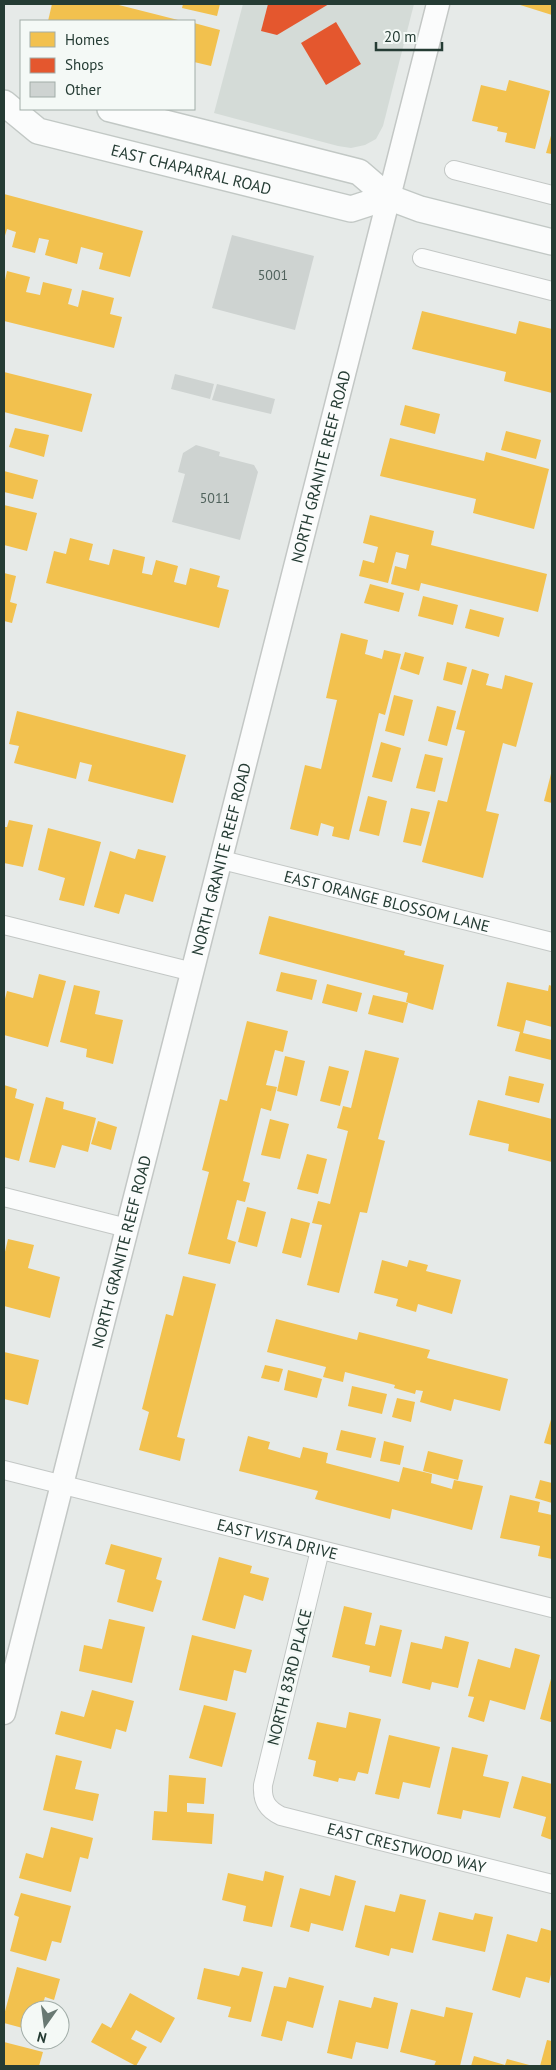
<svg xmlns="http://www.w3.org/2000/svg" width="556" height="2070" font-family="'PT Sans',sans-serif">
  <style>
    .built { fill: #d4dbd7 }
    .homes { fill: #f2c14e }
    .shops { fill: #e4572e }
    .building { fill: #ced3d1 }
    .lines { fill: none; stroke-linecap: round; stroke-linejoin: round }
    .minor-casing { stroke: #c3c7c5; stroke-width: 20 }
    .tertiary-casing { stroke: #c3c7c5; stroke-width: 25 }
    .secondary-casing { stroke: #c2c8c5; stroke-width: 28 }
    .minor { stroke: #fbfcfc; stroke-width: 18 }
    .tertiary { stroke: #fbfcfc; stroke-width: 22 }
    .secondary { stroke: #fbfcfc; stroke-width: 25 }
    .labels { text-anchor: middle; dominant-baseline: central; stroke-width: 5; stroke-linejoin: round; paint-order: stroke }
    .number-label { font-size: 14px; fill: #50625c }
    .street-label { font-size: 16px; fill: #253c34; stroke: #f4f9f6 }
  </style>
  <rect width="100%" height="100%" fill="#e6eae8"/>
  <!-- built -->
  <polygon class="built" points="243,4 414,4 383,126 376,139 365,145 351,148 338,146 214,113"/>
  <!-- homes -->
  <g class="homes">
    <polygon points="52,4 115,4 182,21 48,21"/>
    <polygon points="183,4 220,4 217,16 182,8"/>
    <polygon points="517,4 552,4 552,15"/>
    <polygon points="194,23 220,30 211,66 194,62"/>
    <polygon points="509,80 550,91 535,149 505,142 507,133 497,131 498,127 472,121 481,85 506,91"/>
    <polygon points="552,132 552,154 546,153"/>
    <polygon points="4,194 143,231 130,277 99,269 103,253 81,247 77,264 45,255 49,240 39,238 35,253 12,247 16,232 7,229 4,239"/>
    <polygon points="7,271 30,277 26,292 40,295 43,282 72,289 68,304 78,307 82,290 114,298 110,314 122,317 114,348 4,321 4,285"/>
    <polygon points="422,311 516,334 519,321 552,329 552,393 504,381 506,372 412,349"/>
    <polygon points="4,372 92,394 82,432 4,412"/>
    <polygon points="405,405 440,414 435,434 400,425"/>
    <polygon points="15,428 49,435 44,457 9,447"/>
    <polygon points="506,431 541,440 536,459 501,450"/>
    <polygon points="390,438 484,461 486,452 549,469 534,529 473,513 476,499 380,476"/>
    <polygon points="4,471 38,480 33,499 4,492"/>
    <polygon points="4,505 37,513 27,551 4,545"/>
    <polygon points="370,515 434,531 431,545 547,574 538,612 421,583 419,591 391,584 395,566 406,569 409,555 396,552 388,583 359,576 363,560 374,563 378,547 363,543"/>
    <polygon points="70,538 93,544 89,560 109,565 113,549 145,557 142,573 152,575 156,560 178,566 174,582 186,585 190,568 220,576 217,587 229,590 219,628 46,583 54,551 66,554"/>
    <polygon points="4,573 16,576 10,602 17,604 12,623 4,621"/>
    <polygon points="370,584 404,593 399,612 364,603"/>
    <polygon points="423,596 458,605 453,625 418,616"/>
    <polygon points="470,609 504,618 499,637 465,628"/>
    <polygon points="341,633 368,640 365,654 382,659 384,650 401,654 385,715 379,713 349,840 332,836 334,827 321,823 318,836 290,829 305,765 321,769 337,700 326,698"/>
    <polygon points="405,652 424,657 419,675 400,669"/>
    <polygon points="447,662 467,667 462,685 443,680"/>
    <polygon points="472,669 489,674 486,685 502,689 505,675 533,683 516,747 503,743 486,811 499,814 483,878 422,862 438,800 447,802 465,731 456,729"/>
    <polygon points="394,695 413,700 404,736 385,731"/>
    <polygon points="437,706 456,711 447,746 428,741"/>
    <polygon points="17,711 186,755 173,803 88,781 92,765 80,762 76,779 14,763 19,746 9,744"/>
    <polygon points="381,742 401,748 392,782 372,777"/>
    <polygon points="425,754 443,758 435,792 416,788"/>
    <polygon points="552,770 552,803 544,801"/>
    <polygon points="368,796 387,801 379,836 359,831"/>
    <polygon points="411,808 430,812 421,846 403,842"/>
    <polygon points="9,820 33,825 23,867 4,863 4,827 7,827"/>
    <polygon points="48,828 101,842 84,906 59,900 65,878 38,870"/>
    <polygon points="138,849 166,856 153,902 125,894 119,914 94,907 110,851 135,859"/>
    <polygon points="269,916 405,951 404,955 444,965 433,1010 406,1002 408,993 259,954"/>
    <polygon points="281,972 317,980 312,1000 276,991"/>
    <polygon points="39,974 66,981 48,1047 4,1035 4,1003 7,991 33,998"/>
    <polygon points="507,982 548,991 549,985 552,986 552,1027 526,1020 523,1033 552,1040 551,1060 515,1051 520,1032 497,1026"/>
    <polygon points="327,984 362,993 357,1012 322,1003"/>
    <polygon points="74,985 100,991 95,1014 123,1020 113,1064 86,1057 87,1049 60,1042"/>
    <polygon points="373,995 408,1003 403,1023 368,1014"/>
    <polygon points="247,1021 288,1031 283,1052 275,1050 266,1085 277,1087 271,1111 261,1108 243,1181 250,1183 245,1202 237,1200 227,1239 236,1242 230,1264 188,1254 209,1172 202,1170 220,1099 227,1101"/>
    <polygon points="365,1050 399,1058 378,1139 385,1141 367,1213 360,1212 339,1293 307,1285 322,1225 312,1223 318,1201 330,1204 348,1131 337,1128 343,1106 351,1108"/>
    <polygon points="285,1056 305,1061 297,1096 277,1091"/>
    <polygon points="329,1066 349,1071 340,1106 320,1101"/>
    <polygon points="509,1076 544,1084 539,1103 505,1095"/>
    <polygon points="4,1085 17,1089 15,1098 34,1104 19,1161 4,1157"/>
    <polygon points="46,1097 64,1102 63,1109 96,1118 88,1152 62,1145 55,1168 29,1162"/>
    <polygon points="478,1100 552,1119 552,1162 508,1151 509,1144 469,1135"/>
    <polygon points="270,1119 289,1124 280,1159 261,1155"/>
    <polygon points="98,1121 117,1127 111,1150 91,1144"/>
    <polygon points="307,1154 327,1159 318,1194 297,1189"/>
    <polygon points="247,1207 266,1212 257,1247 238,1242"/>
    <polygon points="291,1218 310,1223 301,1258 282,1253"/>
    <polygon points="8,1239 34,1245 28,1268 60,1277 50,1318 4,1306 4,1256"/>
    <polygon points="382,1260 407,1267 409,1260 428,1265 426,1271 461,1280 452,1314 418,1304 416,1312 396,1306 398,1299 374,1293"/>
    <polygon points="183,1276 216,1284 177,1437 185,1439 180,1461 139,1450 149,1412 142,1409 166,1314 173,1316"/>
    <polygon points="276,1319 357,1340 359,1332 430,1350 427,1358 508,1379 500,1411 454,1399 451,1411 420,1402 423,1391 416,1390 415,1394 394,1388 395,1385 345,1372 343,1382 323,1377 326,1367 267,1352"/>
    <polygon points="4,1352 39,1360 28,1405 4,1399"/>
    <polygon points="265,1365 283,1369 279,1382 261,1378"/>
    <polygon points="288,1370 322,1379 317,1398 284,1390"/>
    <polygon points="352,1386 387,1394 382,1414 348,1406"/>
    <polygon points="397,1398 415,1402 411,1422 392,1417"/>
    <polygon points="552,1416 552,1445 544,1443"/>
    <polygon points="341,1430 376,1438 371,1458 336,1450"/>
    <polygon points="248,1436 270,1442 268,1449 300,1458 303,1447 328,1453 326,1463 399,1482 403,1467 432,1474 431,1483 452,1489 454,1480 483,1486 472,1530 392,1509 390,1519 315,1499 318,1491 239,1471"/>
    <polygon points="384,1441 404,1446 400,1465 380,1461"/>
    <polygon points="428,1451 463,1460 458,1480 423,1471"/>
    <polygon points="540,1480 552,1483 552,1503 535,1498"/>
    <polygon points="510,1495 540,1502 538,1512 552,1515 552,1559 538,1556 540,1546 500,1538"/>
    <polygon points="111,1544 162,1558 156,1579 162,1581 153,1612 117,1602 125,1570 105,1564"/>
    <polygon points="219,1557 252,1566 250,1573 269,1578 263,1601 244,1595 235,1629 202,1620"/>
    <polygon points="344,1606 372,1613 365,1644 375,1646 380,1625 402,1630 391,1677 369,1672 370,1666 332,1657"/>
    <polygon points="109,1619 145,1627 132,1683 79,1671 84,1645 102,1649"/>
    <polygon points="192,1635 252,1650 246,1673 234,1670 227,1701 179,1690"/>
    <polygon points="445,1636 469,1642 458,1688 432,1682 430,1690 402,1683 411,1642 442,1649"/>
    <polygon points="515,1648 540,1655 525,1710 490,1700 484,1722 468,1717 474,1697 468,1696 478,1659 510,1668"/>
    <polygon points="552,1675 552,1715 551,1722 540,1719"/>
    <polygon points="92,1690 134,1701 126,1732 116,1729 111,1749 55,1734 61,1711 84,1717"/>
    <polygon points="204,1705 236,1713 222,1767 189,1758"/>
    <polygon points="349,1712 381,1719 368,1774 358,1772 355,1781 339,1778 338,1782 313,1776 316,1761 308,1759 317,1722 346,1728"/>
    <polygon points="389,1735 440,1747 430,1788 403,1782 399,1799 375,1794"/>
    <polygon points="452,1747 488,1755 483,1776 509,1782 500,1818 463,1810 461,1819 437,1814"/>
    <polygon points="56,1755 82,1761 75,1789 99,1794 93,1821 43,1810"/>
    <polygon points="169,1775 206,1778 204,1804 187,1803 187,1812 214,1814 212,1844 152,1840 154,1811 167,1812"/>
    <polygon points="522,1776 552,1784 552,1840 541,1836 546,1817 513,1808"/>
    <polygon points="51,1827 93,1838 88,1859 80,1857 71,1892 19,1878 26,1853 43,1858"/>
    <polygon points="265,1871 284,1876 272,1927 243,1921 246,1906 222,1900 228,1873 263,1881"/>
    <polygon points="335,1875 356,1881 343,1931 311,1923 309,1932 290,1927 300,1888 330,1896"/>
    <polygon points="21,1893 71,1906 61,1943 52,1941 46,1961 10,1951 19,1917 14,1915"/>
    <polygon points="400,1894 426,1900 413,1953 391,1948 389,1956 355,1947 365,1905 395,1912"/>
    <polygon points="439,1912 473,1920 475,1913 493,1917 485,1952 432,1940"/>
    <polygon points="541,1928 552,1931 552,1970 549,1983 526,1977 520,1998 492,1990 507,1934 537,1942"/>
    <polygon points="17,1967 60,1979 54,2000 45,1997 41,2010 30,2010 30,2030 4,2023 4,2015"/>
    <polygon points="242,1967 263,1972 251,2022 228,2017 231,2007 197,1999 204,1968 239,1976"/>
    <polygon points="289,1977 324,1986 313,2028 287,2021 282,2041 261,2036 274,1986 286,1988"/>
    <polygon points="130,1993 175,2018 161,2043 136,2030 131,2039 147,2047 136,2066 91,2042 102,2023 111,2028"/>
    <polygon points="374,1997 398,2003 388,2049 356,2042 352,2059 327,2053 339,2000 371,2008"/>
    <polygon points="446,2007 473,2013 460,2066 434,2066 436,2061 400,2052 411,2009 444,2017"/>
    <polygon points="547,2040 552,2041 552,2066 540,2066"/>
    <polygon points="4,2042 43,2052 39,2066 4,2066"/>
    <polygon points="474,2056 505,2065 507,2059 533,2066 471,2066"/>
  </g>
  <!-- shops -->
  <g class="shops">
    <polygon points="268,4 329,4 277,35 261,31"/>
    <polygon points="336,22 361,64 326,85 301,43"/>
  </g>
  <!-- building -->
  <g class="building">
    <polygon points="232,235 314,256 295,330 212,308"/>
    <polygon points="175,374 214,384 210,399 171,389"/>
    <polygon points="217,384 275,399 271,414 212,400"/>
    <polygon points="196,445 220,452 219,456 254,465 258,472 240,540 172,522 185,474 178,472 183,453"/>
  </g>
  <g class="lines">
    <!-- minor casing -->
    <g class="minor-casing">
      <g id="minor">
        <polyline points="454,170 552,195"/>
        <polyline points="422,258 552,291"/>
        <path id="s1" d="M222,860L552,942"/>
        <polyline points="4,925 193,972"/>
        <polyline points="4,1197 127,1228"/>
        <path id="s2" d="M4,1470L552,1608"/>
        <path id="s3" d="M320,1550L263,1785C262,1801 267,1809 281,1816L552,1884"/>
      </g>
    </g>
    <!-- tertiary casing -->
    <g class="tertiary-casing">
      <g id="tertiary">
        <path id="s4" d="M4,1713L438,4"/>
      </g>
    </g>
    <!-- secondary casing -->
    <g class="secondary-casing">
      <g id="secondary">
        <path id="s5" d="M4,103L38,131L351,209L388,197"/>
        <polyline points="110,109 359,172 388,197 420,209 552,242"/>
      </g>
    </g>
    <!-- minor -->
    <use href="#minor" class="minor"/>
    <!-- tertiary -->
    <use href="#tertiary" class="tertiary"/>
    <!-- secondary -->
    <use href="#secondary" class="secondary"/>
  </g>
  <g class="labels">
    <!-- number labels -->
    <g class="number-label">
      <text x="273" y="275">5001</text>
      <text x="215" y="498">5011</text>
    </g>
    <!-- street labels -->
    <g class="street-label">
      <text stroke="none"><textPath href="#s5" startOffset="202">EAST CHAPARRAL ROAD</textPath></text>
      <text stroke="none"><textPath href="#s4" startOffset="1286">NORTH GRANITE REEF ROAD</textPath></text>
      <text stroke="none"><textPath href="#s4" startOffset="881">NORTH GRANITE REEF ROAD</textPath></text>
      <text stroke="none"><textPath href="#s1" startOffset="170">EAST ORANGE BLOSSOM LANE</textPath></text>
      <text stroke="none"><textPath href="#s4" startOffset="476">NORTH GRANITE REEF ROAD</textPath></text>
      <text stroke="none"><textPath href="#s2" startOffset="282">EAST VISTA DRIVE</textPath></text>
      <text transform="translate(289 1677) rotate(-76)">NORTH 83RD PLACE</text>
      <text stroke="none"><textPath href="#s3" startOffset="410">EAST CRESTWOOD WAY</textPath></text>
    </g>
  </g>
  <!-- border -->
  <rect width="556" height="2070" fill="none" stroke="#253c34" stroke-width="10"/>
  <!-- legend -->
  <rect x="20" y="20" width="175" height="90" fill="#f4f9f6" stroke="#a1ada8"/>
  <rect x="30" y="32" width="25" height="15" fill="#f2c14e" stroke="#a1ada8"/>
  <text x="65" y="45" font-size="15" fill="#253c34">Homes</text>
  <rect x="30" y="58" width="25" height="15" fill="#e4572e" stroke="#a1ada8"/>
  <text x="65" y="70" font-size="15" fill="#253c34">Shops</text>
  <rect x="30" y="82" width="25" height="15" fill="#ced3d1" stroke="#a1ada8"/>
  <text x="65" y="95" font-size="15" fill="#253c34">Other</text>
  <!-- north arrow -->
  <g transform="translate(45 2025) rotate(194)"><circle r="24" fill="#f4f9f6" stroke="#a1ada8"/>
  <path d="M0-4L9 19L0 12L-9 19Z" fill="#697973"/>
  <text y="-8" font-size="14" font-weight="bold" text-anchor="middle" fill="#253c34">N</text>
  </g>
  <!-- scale -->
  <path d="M376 42v8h66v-8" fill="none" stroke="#253c34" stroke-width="2.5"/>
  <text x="384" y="42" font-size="15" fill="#253c34" stroke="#f4f9f6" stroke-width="4" paint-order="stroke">20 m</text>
</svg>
